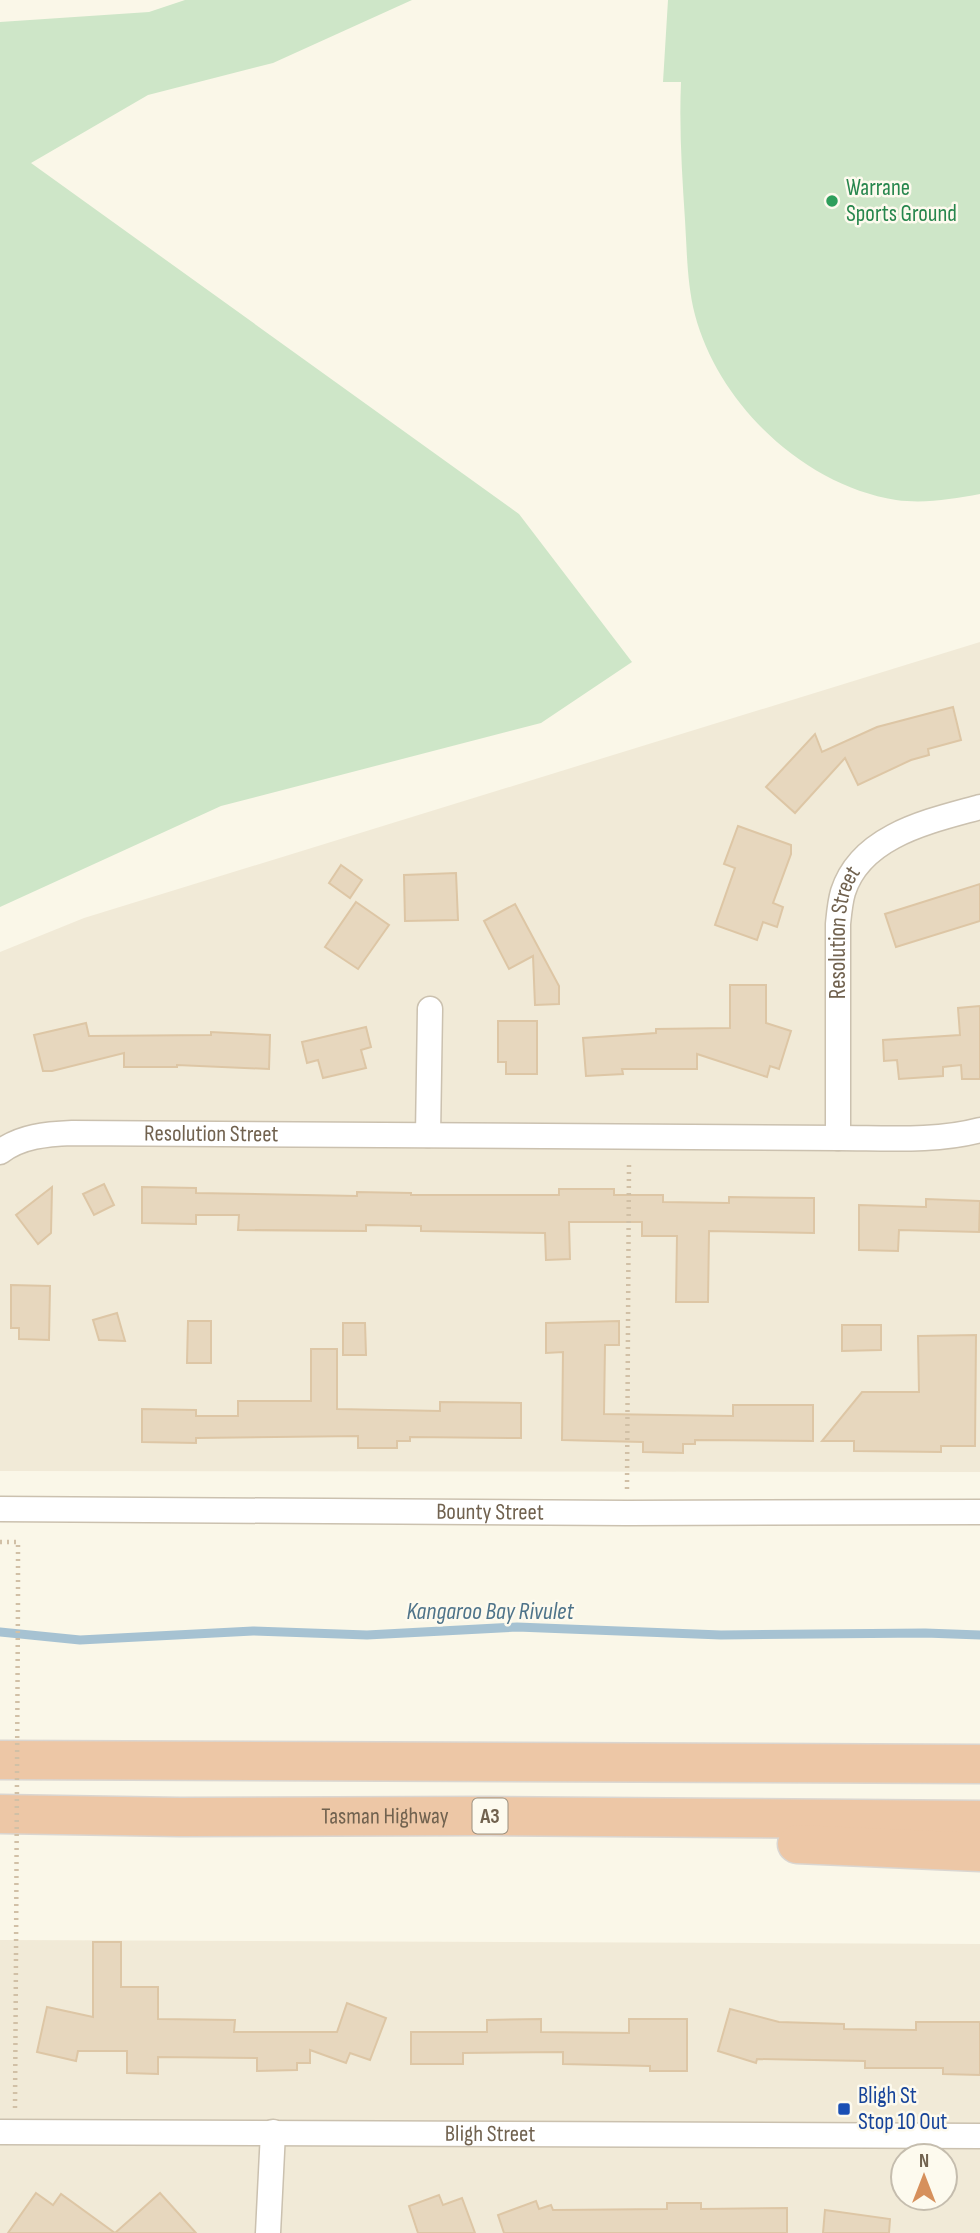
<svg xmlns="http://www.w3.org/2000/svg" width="980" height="2233" font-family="'Sofia Sans Condensed',sans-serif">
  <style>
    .residential { fill: #f1ead7; fill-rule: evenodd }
    .green { fill: #cee6c8 }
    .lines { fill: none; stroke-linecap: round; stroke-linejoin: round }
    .stream { stroke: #a6c2d2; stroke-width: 9 }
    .building { fill: #e7d7be; stroke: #ddc6a5; stroke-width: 2 }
    .minor-casing { stroke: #cbc1af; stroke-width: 27 }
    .motorway-casing { stroke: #dad6d1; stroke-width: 41 }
    .path { stroke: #d1c0a6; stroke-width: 4.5; stroke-dasharray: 2 5; stroke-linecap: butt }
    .minor { stroke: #fff; stroke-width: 24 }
    .motorway { stroke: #edc7a6; stroke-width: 38 }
    .path-bridge { stroke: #d1c0a6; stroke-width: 4.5; stroke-dasharray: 2 5; stroke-linecap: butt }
    .leisure-dot { fill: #2e9e5b; stroke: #fdfaee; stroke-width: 2.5 }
    .transit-dot { fill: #1a4fb4; stroke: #fdfaee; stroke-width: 2.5 }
    .labels { text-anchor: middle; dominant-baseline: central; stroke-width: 5; stroke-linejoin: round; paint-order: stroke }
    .shield { fill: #fdfaee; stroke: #9b907f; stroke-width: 2 }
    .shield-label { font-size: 21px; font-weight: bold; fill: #71624f }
    .leisure-label { font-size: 23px; fill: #27864d; stroke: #fdfaee; text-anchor: start }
    .street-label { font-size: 23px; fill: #71624f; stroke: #fdfaee }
    .transit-label { font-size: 23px; fill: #164399; stroke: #fdfaee; text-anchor: start }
    .water-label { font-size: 24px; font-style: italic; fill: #4e7389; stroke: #fdfaee }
  </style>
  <rect width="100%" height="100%" fill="#faf7e8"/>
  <!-- residential -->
  <g class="residential">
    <polygon points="980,642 980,1472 0,1471 0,952 84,918"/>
    <path d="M0,1940L980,1944V2233H0ZM903,2156H945V2198H903Z"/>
  </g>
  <!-- green -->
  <g class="green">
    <polygon points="185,0 412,0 273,63 148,95 31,163 519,514 632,662 541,723 221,806 0,907 0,22 149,12"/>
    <path d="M668,0H980V494C952,499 925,504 896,500C804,485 719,405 695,315C687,284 687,252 685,220C682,174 679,128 681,82H663Z"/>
  </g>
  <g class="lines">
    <!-- stream -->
    <polyline class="stream" points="0,1632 80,1640 253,1631 367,1635 517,1627 721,1635 925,1633 980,1635"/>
  </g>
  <!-- building -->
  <g class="building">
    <polygon points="953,707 961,740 928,749 929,755 911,760 858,785 845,758 795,813 766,787 815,734 822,752 877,727"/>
    <polygon points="738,826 791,845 791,854 773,903 783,907 777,927 763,922 757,940 715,925 735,868 724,864"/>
    <polygon points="341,865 362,880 350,898 329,883"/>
    <polygon points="456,873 458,920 405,921 404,875"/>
    <polygon points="980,884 980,921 896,947 885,914"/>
    <polygon points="356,902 389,925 358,969 325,947"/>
    <polygon points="515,904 559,986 559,1004 535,1005 533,956 509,969 484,921"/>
    <polygon points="730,985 766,985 766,1023 791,1031 779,1069 770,1066 767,1077 697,1054 697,1069 622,1069 623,1074 586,1076 583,1038 656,1033 656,1029 730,1028"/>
    <polygon points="980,1006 980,1079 962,1079 961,1065 943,1067 943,1076 899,1079 897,1060 884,1061 883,1040 960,1035 958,1008"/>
    <polygon points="498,1021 537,1021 537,1074 506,1074 506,1062 498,1062"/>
    <polygon points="86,1023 89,1036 211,1035 211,1032 270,1035 269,1069 177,1065 177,1067 124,1067 124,1053 52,1071 43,1071 34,1035"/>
    <polygon points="366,1027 371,1047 361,1050 366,1068 323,1078 318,1060 307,1063 302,1042"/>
    <polygon points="104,1184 114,1205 94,1215 83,1194"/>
    <polygon points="52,1187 51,1233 38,1244 16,1215"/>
    <polygon points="142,1187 196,1188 196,1193 357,1196 357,1192 411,1193 411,1195 559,1195 559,1189 614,1189 614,1195 663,1195 663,1202 729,1203 729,1197 814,1198 814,1233 709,1231 708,1302 676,1302 677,1236 642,1236 642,1222 569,1222 570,1259 546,1260 545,1233 421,1231 421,1226 366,1225 366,1231 238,1230 239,1215 196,1215 196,1224 142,1223"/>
    <polygon points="926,1199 980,1201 979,1232 899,1230 898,1251 859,1250 859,1205 926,1207"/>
    <polygon points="11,1285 50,1286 49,1340 19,1339 19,1328 11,1328"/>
    <polygon points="117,1313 125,1341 99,1340 93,1320"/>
    <polygon points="188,1321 211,1321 211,1363 187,1363"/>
    <polygon points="619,1321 619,1345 605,1345 604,1414 733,1416 733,1405 813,1405 813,1441 695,1440 695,1444 683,1444 683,1453 643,1452 643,1442 562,1440 563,1352 546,1353 546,1323"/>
    <polygon points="343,1323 365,1323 366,1355 343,1355"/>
    <polygon points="842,1325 881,1325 881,1350 842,1351"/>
    <polygon points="976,1335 975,1446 941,1446 941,1452 854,1451 854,1441 822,1441 862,1392 919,1392 918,1336"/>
    <polygon points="311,1349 337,1349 337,1409 440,1411 440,1402 521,1403 521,1438 410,1437 410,1441 397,1441 397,1448 358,1448 358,1436 196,1438 196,1443 142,1442 142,1409 196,1410 196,1416 238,1416 238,1401 311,1401"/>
    <polygon points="93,1942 121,1942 121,1987 158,1987 158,2019 235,2020 234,2032 337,2032 347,2003 386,2018 370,2060 350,2053 346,2063 310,2050 310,2063 297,2063 297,2070 257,2071 257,2058 158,2057 158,2074 127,2073 127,2051 78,2051 76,2061 37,2052 47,2007 93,2017"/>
    <polygon points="730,2009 779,2022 844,2024 844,2029 916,2030 916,2022 980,2022 980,2075 943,2074 943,2068 865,2068 865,2061 757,2059 756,2063 718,2051"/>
    <polygon points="541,2019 541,2032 629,2033 629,2019 687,2019 687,2071 650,2071 650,2066 563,2064 563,2052 463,2053 463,2064 411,2064 411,2032 487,2032 487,2020"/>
    <polygon points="36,2193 53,2205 61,2194 115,2233 160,2193 196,2233 8,2233"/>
    <polygon points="439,2195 443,2205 462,2198 475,2233 418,2233 409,2206"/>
    <polygon points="536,2201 539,2209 551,2205 553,2210 667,2209 667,2203 701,2203 701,2209 787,2208 787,2233 504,2233 498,2215"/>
    <polygon points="825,2210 890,2219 889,2233 823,2233"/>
  </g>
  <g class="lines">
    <!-- minor casing -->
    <g class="minor-casing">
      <g id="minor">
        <polyline points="428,1135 430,1009"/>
        <path id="s1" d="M838,1138V924C839,914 840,902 843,892C861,835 930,821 980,807"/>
        <path id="s2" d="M0,1152C21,1136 47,1134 72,1133L838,1138C885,1138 935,1142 980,1130"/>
        <path id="s3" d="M0,1509L627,1513L980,1512"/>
        <path id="s4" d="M0,2132L980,2136"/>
        <polyline points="268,2233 273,2132"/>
      </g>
    </g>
    <!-- motorway casing -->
    <g class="motorway-casing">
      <g id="motorway">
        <polyline points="0,1760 980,1764"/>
        <path id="s5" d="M0,1814L180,1817L490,1816L980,1820"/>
        <polyline points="797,1844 980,1852"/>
      </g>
    </g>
    <!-- path -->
    <g class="path">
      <polyline points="627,1489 629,1162"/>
      <polyline points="0,1542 18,1542 18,1598"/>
      <polyline points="15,2108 16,1955"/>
    </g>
    <!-- minor -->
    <use href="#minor" class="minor"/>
    <!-- motorway -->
    <use href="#motorway" class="motorway"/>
    <!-- path-bridge -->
    <polyline class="path-bridge" points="16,1955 18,1598"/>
  </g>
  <!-- markers -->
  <circle class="leisure-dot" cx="832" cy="201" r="7"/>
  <rect class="transit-dot" x="837" y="2102" width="14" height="14" rx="3.5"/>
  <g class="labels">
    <!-- shield labels -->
    <rect class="shield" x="472.5" y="1798.5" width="35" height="35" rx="5"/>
    <g class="shield-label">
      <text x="490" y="1816">A3</text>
    </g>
    <!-- leisure labels -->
    <g class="leisure-label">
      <text x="846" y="188">Warrane<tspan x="846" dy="26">Sports Ground</tspan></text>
    </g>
    <!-- street labels -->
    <g class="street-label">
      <text stroke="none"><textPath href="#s1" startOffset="206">Resolution Street</textPath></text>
      <text stroke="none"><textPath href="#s2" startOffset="215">Resolution Street</textPath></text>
      <text stroke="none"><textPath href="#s3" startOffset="490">Bounty Street</textPath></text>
      <text stroke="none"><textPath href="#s5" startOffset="385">Tasman Highway</textPath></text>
      <text stroke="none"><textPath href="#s4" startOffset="490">Bligh Street</textPath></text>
    </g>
    <!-- transit labels -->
    <g class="transit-label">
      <text x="858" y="2096">Bligh St<tspan x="858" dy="26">Stop 10 Out</tspan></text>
    </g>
    <!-- water labels -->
    <g class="water-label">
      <text x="490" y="1611">Kangaroo Bay Rivulet</text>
    </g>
  </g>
  <!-- north arrow -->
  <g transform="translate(924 2177)"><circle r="33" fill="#fdfaee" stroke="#c5bdae" stroke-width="2"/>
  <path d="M0-5L12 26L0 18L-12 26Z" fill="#d6905c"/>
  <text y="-10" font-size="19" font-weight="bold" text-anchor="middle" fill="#71624f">N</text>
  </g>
</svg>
